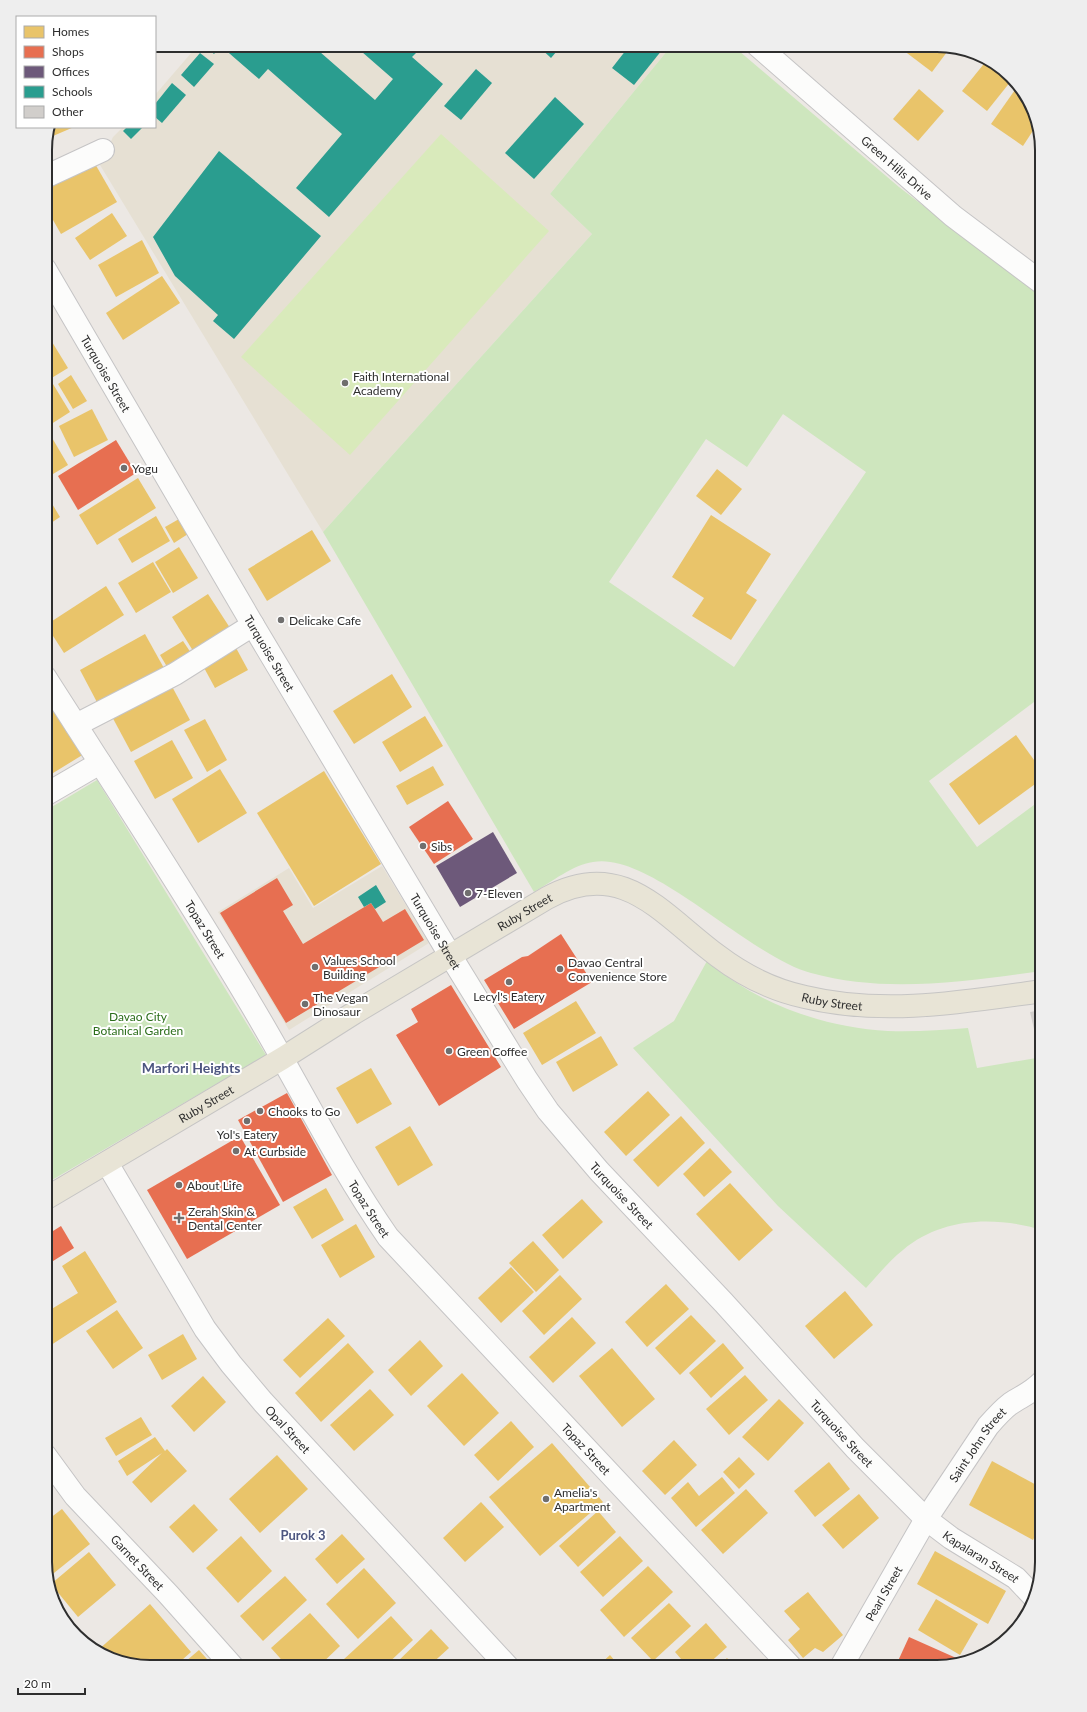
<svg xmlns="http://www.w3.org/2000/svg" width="1087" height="1712" font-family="Lato,sans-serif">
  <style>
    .education { fill: #e6e0d3 }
    .green { fill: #cee6be; fill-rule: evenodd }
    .pitch { fill: #d9eabb }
    .homes { fill: #e9c46a }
    .shops { fill: #e76f51 }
    .offices { fill: #6d597a }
    .schools { fill: #2a9d8f }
    .building { fill: #d1cecb }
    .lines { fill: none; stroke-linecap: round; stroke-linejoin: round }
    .minor-casing { stroke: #c5c4c5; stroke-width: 24 }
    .major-casing { stroke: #c6c5c4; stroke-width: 24 }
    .minor { stroke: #fcfcfb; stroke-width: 22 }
    .major { stroke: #e8e4d6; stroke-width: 22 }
    .poi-dot { fill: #706f6e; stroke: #fff; stroke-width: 1.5 }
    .labels { text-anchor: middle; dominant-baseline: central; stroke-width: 4; stroke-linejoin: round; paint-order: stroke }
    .street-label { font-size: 12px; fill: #2e2e2e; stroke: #fff }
    .poi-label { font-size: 12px; fill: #2e2e2e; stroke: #fff; text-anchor: start }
    .park-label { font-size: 12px; fill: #2c6e1b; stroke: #fff }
    .neighbourhood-label { font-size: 13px; font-weight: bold; fill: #4d5680; stroke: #fff }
    .quarter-label { font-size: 14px; font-weight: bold; fill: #4d5680; stroke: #fff }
    .rim { fill: none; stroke: #2e2e2e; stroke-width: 2 }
  </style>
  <rect width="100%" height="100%" fill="#ece8e4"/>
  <!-- education -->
  <g class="education">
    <polygon points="198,45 672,45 550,194 592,234 323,532 100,165 113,137 123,127 155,127 155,95"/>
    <polygon points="382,866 429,943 289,1030 218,912 289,868 313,908"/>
  </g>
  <!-- green -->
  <g class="green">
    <path d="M672,45H732L899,187L973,244L1042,291V696L929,781L977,847L1042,799V971C966,981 887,994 811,973C748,956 650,851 593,862C572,865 552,882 534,892L323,532L592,234L550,194ZM783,414L866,472L734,667L609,582L706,439L747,467Z"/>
    <polygon points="97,780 266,1055 52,1180 45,1169 45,811"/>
    <path d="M707,961C758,1004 822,1027 888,1031C915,1032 942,1030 968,1028L977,1068L1042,1057V1230C995,1216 942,1217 903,1250C889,1261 878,1275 866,1288L778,1206L633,1048L674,1021Z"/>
  </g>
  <!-- pitch -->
  <polygon class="pitch" points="441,134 549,231 350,455 241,357"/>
  <!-- homes -->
  <g class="homes">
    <polygon points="900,45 944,45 950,48 932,72 899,47"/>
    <polygon points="987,60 995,63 1011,81 987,111 962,91"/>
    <polygon points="1017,87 1031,104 1036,126 1023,146 991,124"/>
    <polygon points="919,89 944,111 918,141 893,119"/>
    <polygon points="49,127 74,127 46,139"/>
    <polygon points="94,162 117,202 61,234 45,206 45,191"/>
    <polygon points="112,213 127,236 90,260 75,238"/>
    <polygon points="142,240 159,273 116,297 98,265"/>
    <polygon points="162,276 180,303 123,340 106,313"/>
    <polygon points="45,293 53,306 45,310"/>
    <polygon points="49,337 68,368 45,382 45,340"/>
    <polygon points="71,375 87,401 73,409 58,384"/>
    <polygon points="53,384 70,412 45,428 45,389"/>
    <polygon points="92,409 108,440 74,457 59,426"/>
    <polygon points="48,431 68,465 53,474 45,461 45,433"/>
    <polygon points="717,469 742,489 721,515 696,496"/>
    <polygon points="138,478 156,508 97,545 79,515"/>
    <polygon points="45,492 60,517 45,527"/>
    <polygon points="711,515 771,554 746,593 757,600 731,640 692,616 704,598 672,577"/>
    <polygon points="156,516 170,541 132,563 118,539"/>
    <polygon points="179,519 188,534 174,543 165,527"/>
    <polygon points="312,530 331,561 267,601 248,569"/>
    <polygon points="179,547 198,578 173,593 155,562"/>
    <polygon points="153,562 171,592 136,613 118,583"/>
    <polygon points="106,586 124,615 64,653 46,625"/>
    <polygon points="208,594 232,631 195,654 172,617"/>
    <polygon points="145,634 165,670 99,706 80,670"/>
    <polygon points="183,641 193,656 169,670 160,655"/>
    <polygon points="235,646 248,670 215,688 202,664"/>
    <polygon points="392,674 412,707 354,744 333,711"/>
    <polygon points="168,679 190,720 131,752 109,711"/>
    <polygon points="45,694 84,754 45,778"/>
    <polygon points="425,716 443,746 400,772 382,742"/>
    <polygon points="205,719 227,760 207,772 184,730"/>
    <polygon points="1016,735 1042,771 1042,779 979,825 949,784"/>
    <polygon points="172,740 193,778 155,799 134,761"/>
    <polygon points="433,766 444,785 407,805 396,786"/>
    <polygon points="220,769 247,813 198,843 172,799"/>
    <polygon points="324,771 381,864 314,906 257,813"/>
    <polygon points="576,1001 596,1033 542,1065 523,1033"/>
    <polygon points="601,1036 618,1065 573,1092 556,1062"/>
    <polygon points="371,1068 392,1104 357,1124 336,1088"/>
    <polygon points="648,1091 670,1115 626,1156 604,1132"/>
    <polygon points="681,1116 705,1143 658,1187 633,1160"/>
    <polygon points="410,1126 433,1165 398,1186 375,1147"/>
    <polygon points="710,1148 732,1172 704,1197 683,1174"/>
    <polygon points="730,1183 773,1230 739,1261 696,1214"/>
    <polygon points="326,1188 344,1220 312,1239 293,1207"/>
    <polygon points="582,1199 603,1222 563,1259 542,1235"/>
    <polygon points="356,1224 375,1257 340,1278 321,1245"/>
    <polygon points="533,1241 559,1270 536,1292 509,1263"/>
    <polygon points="85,1251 117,1302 45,1349 45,1313 78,1293 62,1266"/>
    <polygon points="511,1267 534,1292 501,1323 478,1298"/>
    <polygon points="560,1275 582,1299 544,1335 522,1311"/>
    <polygon points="666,1284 689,1309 647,1347 625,1322"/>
    <polygon points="845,1291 873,1325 834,1359 805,1326"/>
    <polygon points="117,1310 143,1348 113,1369 86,1331"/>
    <polygon points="691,1315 716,1341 680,1375 655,1348"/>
    <polygon points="572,1317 596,1343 553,1383 529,1357"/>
    <polygon points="328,1318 345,1336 300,1378 283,1360"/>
    <polygon points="183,1334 197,1359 162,1380 148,1355"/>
    <polygon points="420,1340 443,1366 411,1396 388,1370"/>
    <polygon points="348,1343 374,1372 321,1422 295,1393"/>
    <polygon points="723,1343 744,1368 711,1398 689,1373"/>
    <polygon points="612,1348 655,1399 622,1427 579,1376"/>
    <polygon points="462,1373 499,1413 464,1446 427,1406"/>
    <polygon points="745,1375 768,1400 729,1435 706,1409"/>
    <polygon points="203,1376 226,1402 194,1432 171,1406"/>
    <polygon points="370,1389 394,1415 354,1451 330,1425"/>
    <polygon points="779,1399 804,1423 768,1461 742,1437"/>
    <polygon points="141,1417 152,1435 116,1456 105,1438"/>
    <polygon points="511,1421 534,1447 498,1481 474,1455"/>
    <polygon points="155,1437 165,1451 167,1449 187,1471 151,1503 132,1482 162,1453 127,1476 118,1461"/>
    <polygon points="674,1440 697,1465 665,1495 642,1471"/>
    <polygon points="552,1443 603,1502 540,1556 489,1497"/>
    <polygon points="277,1455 308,1489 260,1533 229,1499"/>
    <polygon points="739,1457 755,1474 739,1489 723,1472"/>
    <polygon points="992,1461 1042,1488 1042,1523 1033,1540 969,1505"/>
    <polygon points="829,1462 850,1489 815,1517 794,1491"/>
    <polygon points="722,1477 735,1493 696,1527 671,1498 688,1482 699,1496"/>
    <polygon points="746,1489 768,1513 723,1554 701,1530"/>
    <polygon points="859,1494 879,1518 843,1549 822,1525"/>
    <polygon points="45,1496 52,1505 45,1511"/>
    <polygon points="481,1502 504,1527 465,1562 443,1538"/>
    <polygon points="194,1504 218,1530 193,1553 169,1527"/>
    <polygon points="62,1509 90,1544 49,1577 45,1562 45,1522"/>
    <polygon points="598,1511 616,1532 578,1567 559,1546"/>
    <polygon points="342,1534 365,1559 337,1584 315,1559"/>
    <polygon points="241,1536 272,1571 238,1603 206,1568"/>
    <polygon points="620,1536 643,1561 603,1597 580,1572"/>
    <polygon points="935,1551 1006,1591 988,1624 917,1584"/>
    <polygon points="89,1552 116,1585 78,1617 51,1584"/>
    <polygon points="648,1566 673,1592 624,1637 600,1610"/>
    <polygon points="364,1568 396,1603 358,1639 326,1604"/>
    <polygon points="285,1576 307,1600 263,1641 240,1616"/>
    <polygon points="808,1592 843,1635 823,1652 815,1648 803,1658 788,1640 800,1629 784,1611"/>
    <polygon points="936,1599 978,1624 960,1655 918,1630"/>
    <polygon points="669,1603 691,1626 653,1661 631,1638"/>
    <polygon points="150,1604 191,1652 174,1667 170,1667 166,1662 161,1667 144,1667 97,1651"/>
    <polygon points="310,1613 340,1646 318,1667 288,1667 271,1648"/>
    <polygon points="391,1616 413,1640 384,1667 350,1667 343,1660"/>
    <polygon points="706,1623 727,1647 705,1667 688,1667 675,1652"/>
    <polygon points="431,1629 449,1648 428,1667 392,1667"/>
    <polygon points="199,1650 214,1667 179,1667"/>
    <polygon points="610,1655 620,1667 597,1667"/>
    <polygon points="727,1658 735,1667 718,1667"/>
  </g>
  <!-- shops -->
  <g class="shops">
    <polygon points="116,440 136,473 78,510 58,476"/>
    <polygon points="448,801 473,839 434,864 409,827"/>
    <polygon points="277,878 293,905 283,911 303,944 371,903 383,922 405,909 424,940 286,1023 220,913"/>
    <polygon points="561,934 592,982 514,1029 484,980 522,957 528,956"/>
    <polygon points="451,985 501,1067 439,1106 396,1035 418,1022 411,1009"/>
    <polygon points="287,1093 332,1175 283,1202 238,1120"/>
    <polygon points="240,1136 280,1205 187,1259 147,1190"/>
    <polygon points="61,1226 74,1248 45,1266 45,1236"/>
    <polygon points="909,1637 963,1661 937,1667 911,1667 898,1661"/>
  </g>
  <!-- offices -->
  <polygon class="offices" points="493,832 517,873 460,907 436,866"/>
  <!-- schools -->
  <g class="schools">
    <polygon points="204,45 222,45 214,54"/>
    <polygon points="224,45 312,45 375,100 393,79 354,45 416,45 420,49 412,57 443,84 329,217 296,188 342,134 268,69 259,79 222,47"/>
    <polygon points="537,45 562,45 551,58"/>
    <polygon points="630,45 666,45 634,85 612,68"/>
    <polygon points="200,53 214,64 194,87 181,75"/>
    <polygon points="476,69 492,83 461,120 444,106"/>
    <polygon points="172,83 186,95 162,123 155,117 155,104"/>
    <polygon points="555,97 584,124 534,179 505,153"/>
    <polygon points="127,127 143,127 131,139 123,131"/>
    <polygon points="219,151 321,236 234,339 213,321 218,315 175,276 153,237"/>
    <polygon points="376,885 386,902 375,909 371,903 364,907 358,897"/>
  </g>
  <!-- building -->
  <polygon class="building" points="1042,1010 1042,1041 1037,1042 1030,1012"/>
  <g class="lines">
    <!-- minor casing -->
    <g class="minor-casing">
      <g id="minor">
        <path id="s1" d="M757,45L953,216L1042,283"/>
        <polyline points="45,177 103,150"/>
        <path id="s2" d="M45,269L253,625L450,955L527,1080L548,1111L599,1171L724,1303L855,1448L926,1519L951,1538L1016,1578L1033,1596"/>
        <path id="s3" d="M45,677C114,785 184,891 249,1001C296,1079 336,1162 388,1237L791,1667"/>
        <polyline points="76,725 175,674 253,625"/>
        <polyline points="45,795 100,763"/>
        <path id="s4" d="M107,1163L205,1329L231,1364L263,1402L508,1667"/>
        <path id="s5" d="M45,1455L75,1496L168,1594L233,1667"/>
        <path id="s6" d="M841,1667L926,1519L988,1426C995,1418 1002,1410 1010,1404C1022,1396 1031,1393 1042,1382"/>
      </g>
    </g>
    <!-- major casing -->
    <g class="major-casing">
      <g id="major">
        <path id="s7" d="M45,1199L283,1058L354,1013L547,898C623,856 662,915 718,956C743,975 773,990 805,997C884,1016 963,1002 1042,991"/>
      </g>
    </g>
    <!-- minor -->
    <use href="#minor" class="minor"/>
    <!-- major -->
    <use href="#major" class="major"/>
  </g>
  <!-- markers -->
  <g class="poi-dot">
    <circle cx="345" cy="383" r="4"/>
    <circle cx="124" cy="468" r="4"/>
    <circle cx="281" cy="620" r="4"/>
    <circle cx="423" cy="846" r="4"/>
    <circle cx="468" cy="893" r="4"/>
    <circle cx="315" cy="967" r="4"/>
    <circle cx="560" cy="969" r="4"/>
    <circle cx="509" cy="982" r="4"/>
    <circle cx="305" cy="1004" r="4"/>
    <circle cx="449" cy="1051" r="4"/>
    <circle cx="260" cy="1111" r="4"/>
    <circle cx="247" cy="1121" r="4"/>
    <circle cx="236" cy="1151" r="4"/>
    <circle cx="179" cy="1185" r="4"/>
    <path d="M177 1212h4v4h4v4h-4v4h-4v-4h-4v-4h4z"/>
    <circle cx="546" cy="1499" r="4"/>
  </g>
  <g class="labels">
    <!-- street labels -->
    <g class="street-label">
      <text stroke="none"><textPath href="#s1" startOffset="186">Green Hills Drive</textPath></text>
      <text stroke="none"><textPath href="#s2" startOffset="121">Turquoise Street</textPath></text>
      <text stroke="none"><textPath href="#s2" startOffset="445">Turquoise Street</textPath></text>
      <text stroke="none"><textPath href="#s7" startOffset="559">Ruby Street</textPath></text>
      <text stroke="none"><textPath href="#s3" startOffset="299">Topaz Street</textPath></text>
      <text stroke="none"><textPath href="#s2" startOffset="769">Turquoise Street</textPath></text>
      <text stroke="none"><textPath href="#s7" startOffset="906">Ruby Street</textPath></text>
      <text stroke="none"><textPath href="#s7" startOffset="187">Ruby Street</textPath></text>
      <text stroke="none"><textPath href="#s2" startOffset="1093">Turquoise Street</textPath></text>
      <text stroke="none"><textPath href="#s3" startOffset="623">Topaz Street</textPath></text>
      <text stroke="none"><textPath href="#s4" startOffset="323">Opal Street</textPath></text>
      <text stroke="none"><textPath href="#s2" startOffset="1417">Turquoise Street</textPath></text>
      <text stroke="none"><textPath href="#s6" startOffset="261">Saint John Street</textPath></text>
      <text stroke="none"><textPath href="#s3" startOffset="947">Topaz Street</textPath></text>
      <text stroke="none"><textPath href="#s2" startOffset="1604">Kapalaran Street</textPath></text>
      <text stroke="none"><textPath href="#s5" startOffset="142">Garnet Street</textPath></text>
      <text stroke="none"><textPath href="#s6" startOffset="85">Pearl Street</textPath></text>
    </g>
    <!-- poi labels -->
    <g class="poi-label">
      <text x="353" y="376">Faith International<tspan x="353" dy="14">Academy</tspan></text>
      <text x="132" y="468">Yogu</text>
      <text x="289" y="620">Delicake Cafe</text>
      <text x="431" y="846">Sibs</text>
      <text x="476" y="893">7-Eleven</text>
      <text x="323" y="960">Values School<tspan x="323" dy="14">Building</tspan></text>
      <text x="568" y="962">Davao Central<tspan x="568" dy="14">Convenience Store</tspan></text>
      <text x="509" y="996" text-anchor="middle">Lecyl's Eatery</text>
      <text x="313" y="997">The Vegan<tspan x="313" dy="14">Dinosaur</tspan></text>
      <text x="457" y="1051">Green Coffee</text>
      <text x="268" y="1111">Chooks to Go</text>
      <text x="247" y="1134" text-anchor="middle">Yol's Eatery</text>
      <text x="244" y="1151">At Curbside</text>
      <text x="187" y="1185">About Life</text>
      <text x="188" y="1211">Zerah Skin &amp;<tspan x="188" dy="14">Dental Center</tspan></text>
      <text x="554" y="1492">Amelia's<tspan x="554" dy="14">Apartment</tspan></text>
    </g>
    <!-- park labels -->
    <g class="park-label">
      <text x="138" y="1016">Davao City<tspan x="138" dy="14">Botanical Garden</tspan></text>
    </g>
    <!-- neighbourhood labels -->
    <g class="neighbourhood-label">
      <text x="303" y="1535">Purok 3</text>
    </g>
    <!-- quarter labels -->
    <g class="quarter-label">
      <text x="191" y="1067">Marfori Heights</text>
    </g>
  </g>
  <!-- crop -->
  <path d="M0 0H1087V1712H0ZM150 52H937A98 98 0 0 1 1035 150V1562A98 98 0 0 1 937 1660H150A98 98 0 0 1 52 1562V150A98 98 0 0 1 150 52Z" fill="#eee" fill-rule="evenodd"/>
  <path class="rim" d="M150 52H937A98 98 0 0 1 1035 150V1562A98 98 0 0 1 937 1660H150A98 98 0 0 1 52 1562V150A98 98 0 0 1 150 52Z"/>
  <!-- legend -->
  <rect x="16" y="16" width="140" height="112" fill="#ffffff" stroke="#ababab"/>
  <rect x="24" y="26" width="20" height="12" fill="#e9c46a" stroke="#ababab"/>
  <text x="52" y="36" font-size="12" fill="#2e2e2e">Homes</text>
  <rect x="24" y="46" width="20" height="12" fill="#e76f51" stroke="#ababab"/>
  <text x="52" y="56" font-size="12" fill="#2e2e2e">Shops</text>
  <rect x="24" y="66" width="20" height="12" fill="#6d597a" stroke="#ababab"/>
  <text x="52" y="76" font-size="12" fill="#2e2e2e">Offices</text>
  <rect x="24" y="86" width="20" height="12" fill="#2a9d8f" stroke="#ababab"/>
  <text x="52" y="96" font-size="12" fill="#2e2e2e">Schools</text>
  <rect x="24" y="106" width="20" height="12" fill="#d1cecb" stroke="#ababab"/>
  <text x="52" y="116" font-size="12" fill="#2e2e2e">Other</text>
  <!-- scale -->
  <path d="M18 1688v6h67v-6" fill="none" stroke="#2e2e2e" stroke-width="2"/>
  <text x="24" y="1688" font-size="12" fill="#2e2e2e" stroke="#ffffff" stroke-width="3" paint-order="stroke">20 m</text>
</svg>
